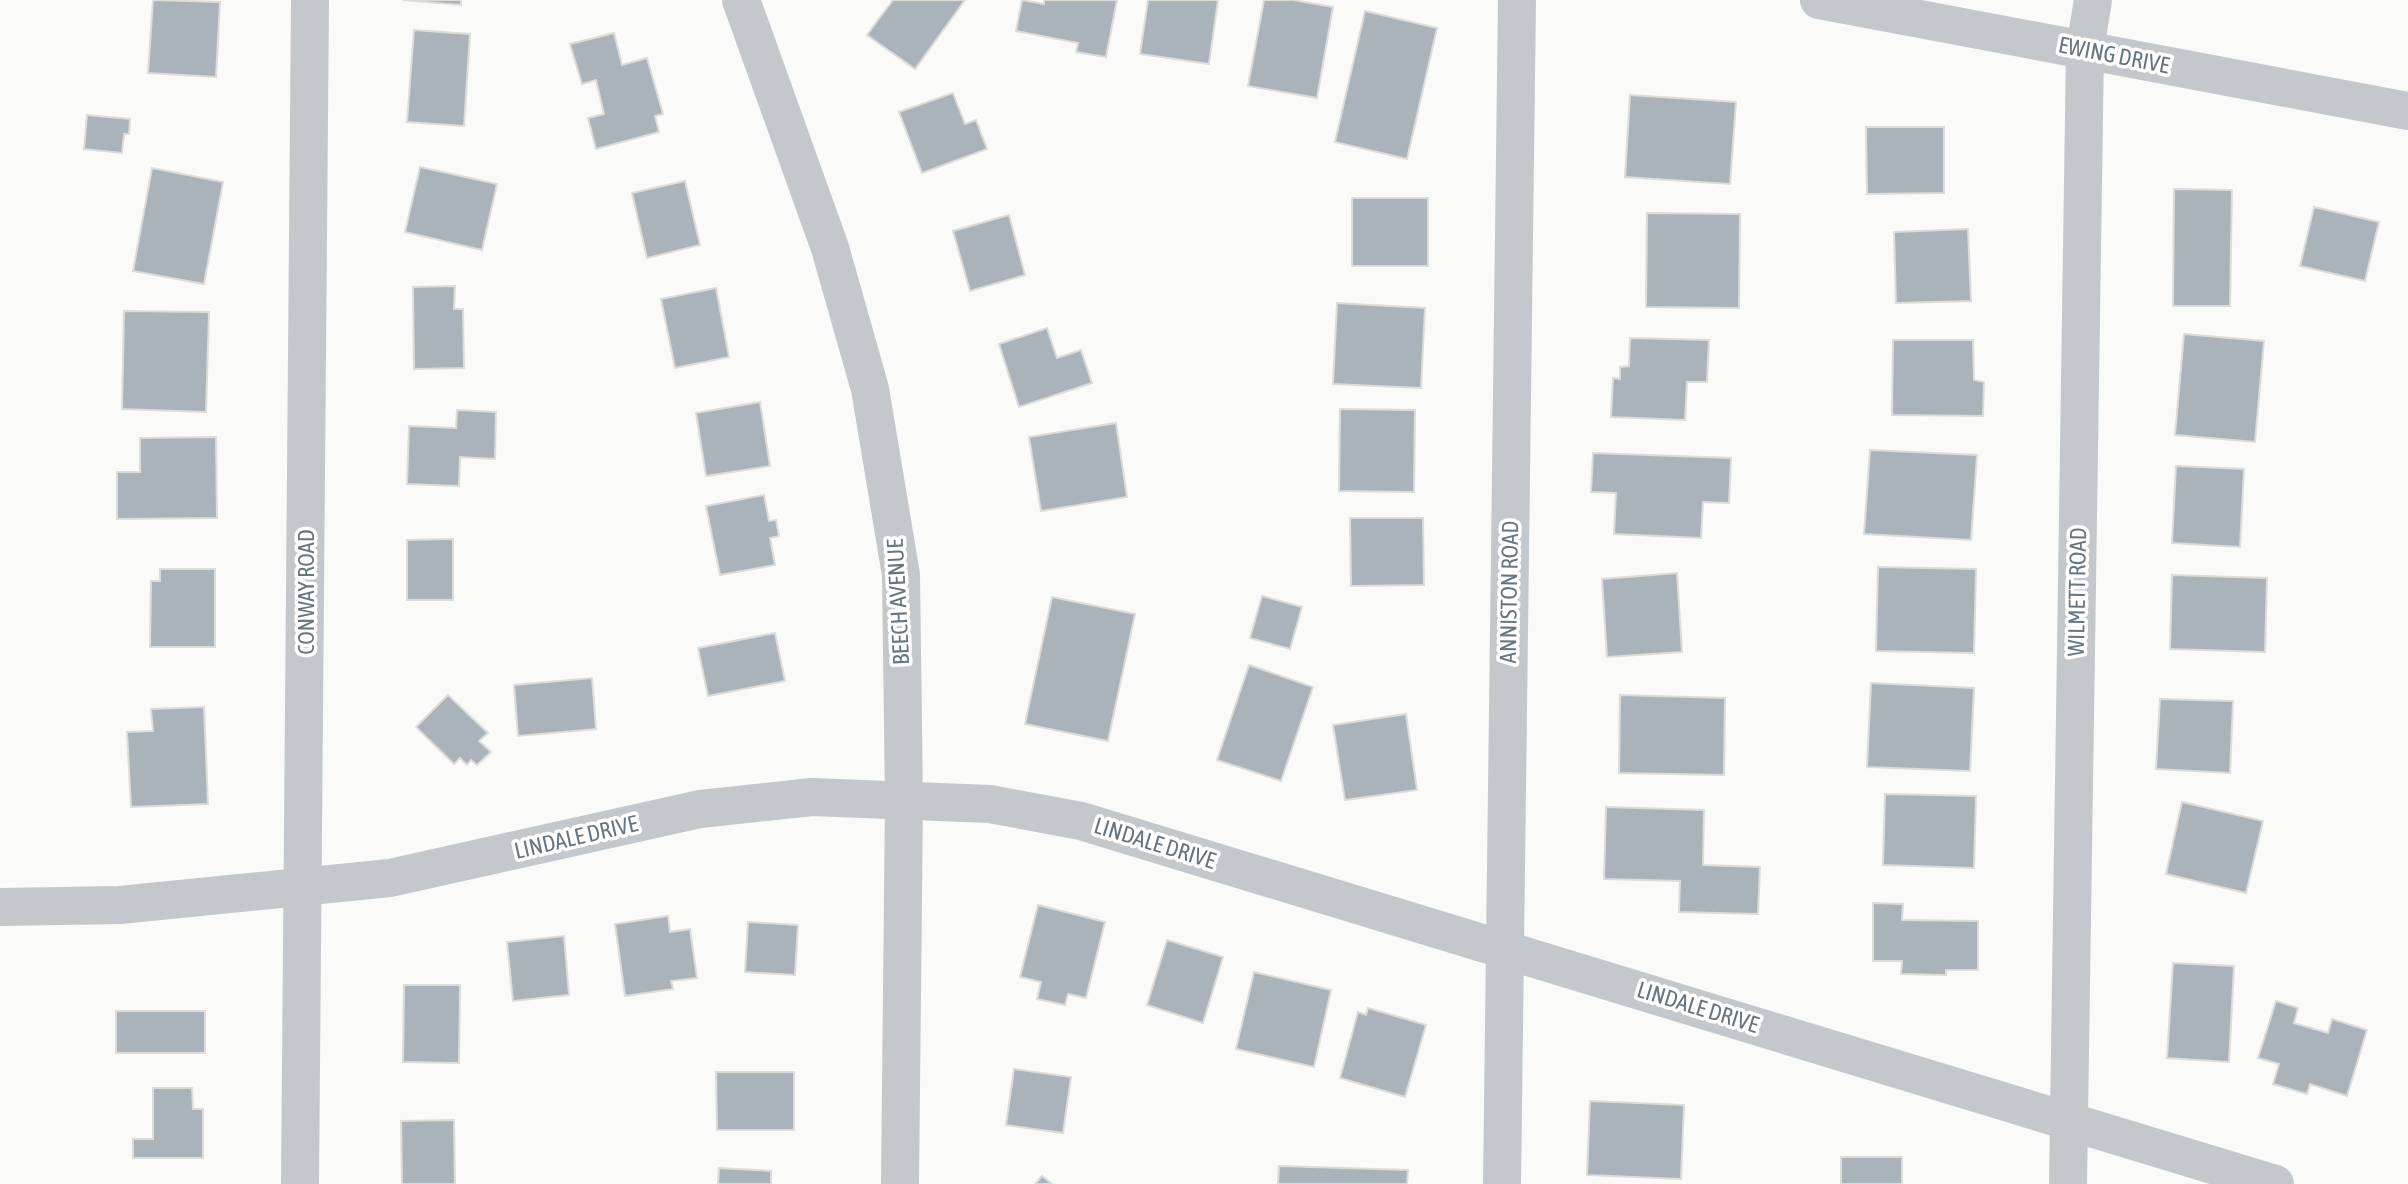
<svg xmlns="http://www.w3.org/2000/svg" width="2408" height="1184" font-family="'Asap Condensed',sans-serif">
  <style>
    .building { fill: #aab3b9; stroke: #dcdcda; stroke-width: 2 }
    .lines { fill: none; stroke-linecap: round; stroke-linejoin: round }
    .minor { stroke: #c3c8cc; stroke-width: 38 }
    .labels { text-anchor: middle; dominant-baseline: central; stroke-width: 7; stroke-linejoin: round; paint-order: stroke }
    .street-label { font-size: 23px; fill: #657683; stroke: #fff }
  </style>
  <rect width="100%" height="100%" fill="#fafaf8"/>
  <!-- building -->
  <g class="building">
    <polygon points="153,0 220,2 216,77 148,73"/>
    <polygon points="403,0 461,0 461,5"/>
    <polygon points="893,0 965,0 915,69 867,35"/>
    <polygon points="1022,0 1044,4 1044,0 1117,0 1106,57 1076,52 1078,43 1016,31"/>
    <polygon points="1148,0 1218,0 1209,64 1140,54"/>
    <polygon points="1264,0 1293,0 1333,7 1317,98 1248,86"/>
    <polygon points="1365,11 1437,28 1407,159 1335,142"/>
    <polygon points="414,30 470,34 464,126 407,122"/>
    <polygon points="614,33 622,65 647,58 663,114 655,116 659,132 596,149 588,118 604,114 596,80 582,84 570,44"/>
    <polygon points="953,93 965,124 976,120 987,149 922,173 899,112"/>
    <polygon points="1630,95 1736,102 1730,184 1625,177"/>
    <polygon points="87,115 130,119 129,134 124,134 122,153 84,149"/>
    <polygon points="1866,127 1944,127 1944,193 1867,194"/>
    <polygon points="420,167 497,184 482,250 405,232"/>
    <polygon points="152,168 223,182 204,284 133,271"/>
    <polygon points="685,181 700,245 647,258 632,193"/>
    <polygon points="2174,189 2232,190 2230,306 2173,306"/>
    <rect x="1352" y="198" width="76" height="68"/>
    <polygon points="2314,207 2379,222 2365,281 2300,266"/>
    <polygon points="1647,213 1740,214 1739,308 1646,307"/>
    <polygon points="1009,215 1025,275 970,291 953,231"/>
    <polygon points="1968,229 1971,301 1896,303 1894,232"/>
    <polygon points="455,286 454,309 463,309 464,368 414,369 413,287"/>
    <polygon points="716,288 729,357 675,368 661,299"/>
    <polygon points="1337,303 1425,308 1421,388 1333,384"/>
    <polygon points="124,311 209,312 206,412 122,409"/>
    <polygon points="1047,328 1057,358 1081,350 1092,383 1019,407 999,344"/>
    <polygon points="2184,334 2264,341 2255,442 2175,435"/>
    <polygon points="1630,338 1709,340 1707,382 1687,382 1685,420 1611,417 1613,378 1620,379 1620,367 1629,366"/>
    <polygon points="1893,340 1973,340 1974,380 1984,382 1983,416 1892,415"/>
    <polygon points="760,402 770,466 706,476 696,413"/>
    <polygon points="1340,409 1415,410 1414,492 1339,491"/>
    <polygon points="457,410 496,412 495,459 460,457 459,486 407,484 409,426 456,428"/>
    <polygon points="1116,423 1127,497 1041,511 1029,437"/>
    <polygon points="216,437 217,518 117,519 117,472 140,472 140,438"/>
    <polygon points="1870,450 1977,455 1971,540 1864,534"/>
    <polygon points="1593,453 1731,458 1729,503 1703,502 1701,538 1614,534 1616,493 1591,492"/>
    <polygon points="2176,466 2244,469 2240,547 2172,543"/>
    <polygon points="764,495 769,521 776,520 779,536 770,538 775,565 720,575 706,506"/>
    <polygon points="1350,518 1423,518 1424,585 1351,586"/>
    <polygon points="453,539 453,600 407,600 407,540"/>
    <polygon points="1878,567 1976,569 1974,653 1876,651"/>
    <polygon points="160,569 215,569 215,647 150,647 151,581 160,581"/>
    <polygon points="1677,573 1682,652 1607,657 1602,579"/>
    <polygon points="2172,575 2267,578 2265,652 2170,649"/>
    <polygon points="1262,596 1302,607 1290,649 1250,638"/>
    <polygon points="1052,597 1135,614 1108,741 1025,724"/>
    <polygon points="775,633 785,681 708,696 698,648"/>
    <polygon points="1249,665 1313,687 1281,781 1217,760"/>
    <polygon points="592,678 596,729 518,736 514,685"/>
    <polygon points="1871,683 1974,688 1970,771 1867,767"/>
    <polygon points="448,695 488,733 479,741 491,752 477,765 471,760 467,765 460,758 454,764 416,727"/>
    <polygon points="1620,695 1725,698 1724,775 1619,773"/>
    <polygon points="2160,699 2233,701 2230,773 2156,769"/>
    <polygon points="204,707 208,804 131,807 127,732 153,731 151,709"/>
    <polygon points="1406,714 1417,790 1345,800 1333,725"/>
    <polygon points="1885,794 1976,796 1974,868 1883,865"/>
    <polygon points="2182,802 2263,821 2246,893 2166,874"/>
    <polygon points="1606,807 1704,810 1703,865 1760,867 1758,914 1679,912 1680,881 1604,879"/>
    <polygon points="1873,903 1903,904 1902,920 1978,921 1978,970 1946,970 1946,975 1901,974 1902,961 1873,961"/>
    <polygon points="1038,905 1105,922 1086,998 1068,994 1065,1005 1037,999 1041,982 1020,977"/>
    <polygon points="668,916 670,932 690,929 697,978 671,981 673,989 625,996 615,924"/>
    <polygon points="748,922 798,925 795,975 745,972"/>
    <polygon points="564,936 569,995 513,1001 507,942"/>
    <polygon points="1167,940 1223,957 1203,1023 1147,1005"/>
    <polygon points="2173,963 2234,966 2229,1062 2167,1058"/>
    <polygon points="1254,972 1331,990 1314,1067 1236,1049"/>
    <polygon points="404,985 460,985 459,1063 403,1062"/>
    <polygon points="2276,1001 2298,1008 2294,1023 2328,1033 2332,1019 2367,1030 2347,1096 2310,1084 2307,1094 2273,1084 2279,1064 2258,1058"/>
    <polygon points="1368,1008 1426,1025 1405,1097 1340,1078 1358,1012 1366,1015"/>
    <rect x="116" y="1011" width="89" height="42"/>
    <polygon points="1014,1069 1071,1077 1063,1133 1006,1125"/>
    <polygon points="716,1072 794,1072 794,1130 717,1130"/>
    <polygon points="153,1088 192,1088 193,1109 203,1109 203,1158 133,1158 133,1139 153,1139"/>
    <polygon points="1590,1101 1684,1105 1681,1179 1587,1175"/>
    <polygon points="454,1120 455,1184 402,1184 401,1121"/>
    <rect x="1841" y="1157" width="61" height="27"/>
    <polygon points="1279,1166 1408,1170 1407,1184 1278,1184"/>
    <polygon points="719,1168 771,1171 771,1184 718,1184"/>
    <polygon points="1042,1176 1052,1184 1035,1184"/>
  </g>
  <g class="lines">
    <!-- minor -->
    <g class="minor">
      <polyline points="741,0 830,248 870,389 901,575 904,801 900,1184"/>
      <polyline points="1819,0 2408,111"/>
      <polyline points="0,907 120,905 390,878 700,809 812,797 990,804 1081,821 2275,1184"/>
      <polyline points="300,1184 310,0"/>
      <polyline points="1502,1184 1517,0"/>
      <polyline points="2068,1184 2085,49 2093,0"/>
    </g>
  </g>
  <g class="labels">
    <!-- street labels -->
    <g class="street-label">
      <text transform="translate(2114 55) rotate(11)">EWING DRIVE</text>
      <text transform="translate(306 592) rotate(-90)">CONWAY ROAD</text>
      <text transform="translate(1509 592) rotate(-89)">ANNISTON ROAD</text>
      <text transform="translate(2077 592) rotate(-89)">WILMETT ROAD</text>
      <text transform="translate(898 602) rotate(-93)">BEECH AVENUE</text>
      <text transform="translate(576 837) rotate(-13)">LINDALE DRIVE</text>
      <text transform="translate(1155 843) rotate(17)">LINDALE DRIVE</text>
      <text transform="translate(1698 1007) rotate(17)">LINDALE DRIVE</text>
    </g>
  </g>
</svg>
